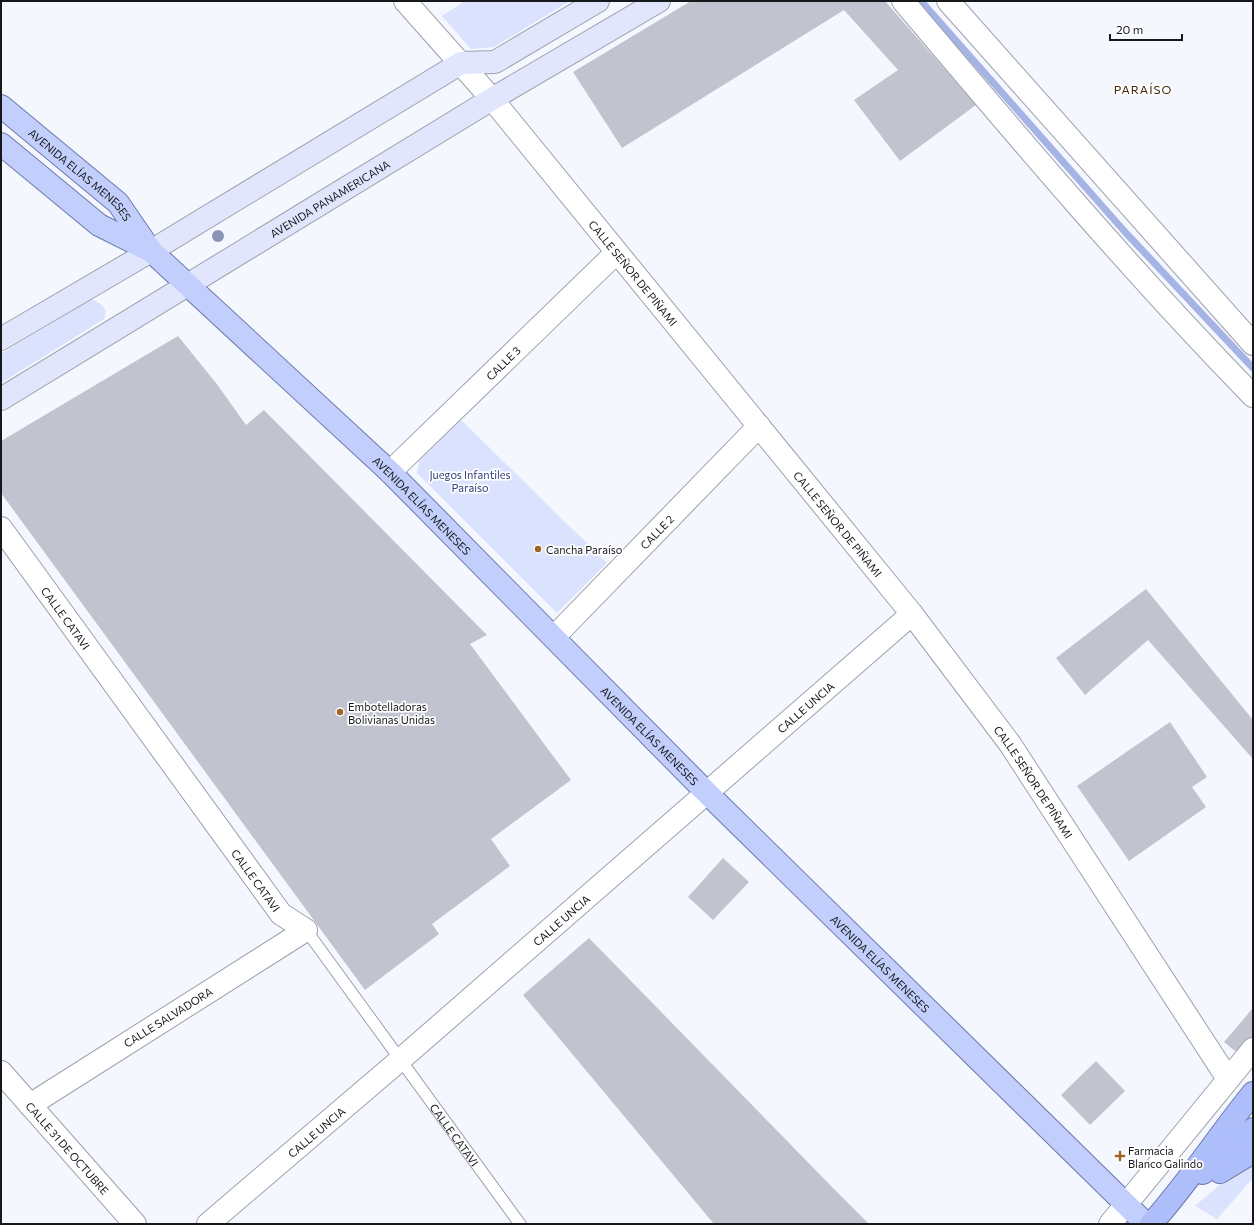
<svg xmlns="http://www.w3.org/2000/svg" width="1254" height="1225" font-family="Commissioner,sans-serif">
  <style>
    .green { fill: #dae2fd }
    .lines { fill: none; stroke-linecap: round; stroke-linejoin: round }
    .stream { stroke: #a5b3e5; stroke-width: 7 }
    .building { fill: #c1c4cf }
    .service-casing { stroke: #9da0ab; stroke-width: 13 }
    .minor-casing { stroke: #9da0ab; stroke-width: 24 }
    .secondary-casing { stroke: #9da0ab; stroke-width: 24 }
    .primary-casing { stroke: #6c79ab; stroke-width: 24 }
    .trunk-casing { stroke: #6c79ab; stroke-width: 24 }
    .service { stroke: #fff; stroke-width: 11 }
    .minor { stroke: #fff; stroke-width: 22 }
    .secondary { stroke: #e1e6fd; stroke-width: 22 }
    .primary { stroke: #c2cefb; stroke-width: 22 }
    .trunk { stroke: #aebefa; stroke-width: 22 }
    .tree { fill: #8c93b8 }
    .poi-dot { fill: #a06427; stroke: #fff; stroke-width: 1.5 }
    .labels { text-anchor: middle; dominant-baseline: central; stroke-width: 3.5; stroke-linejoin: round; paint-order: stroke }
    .street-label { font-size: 11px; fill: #16181c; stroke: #fff }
    .park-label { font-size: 11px; fill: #36427f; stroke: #fff }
    .poi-label { font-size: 11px; fill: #16181c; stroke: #fff; text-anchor: start }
    .neighbourhood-label { font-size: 12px; letter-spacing: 1px; fill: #45280b; stroke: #fff }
  </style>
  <rect width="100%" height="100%" fill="#f5f7fe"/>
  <!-- green -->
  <g class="green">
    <polygon points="465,1 570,1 494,47 471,49 442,16"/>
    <polygon points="92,299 102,305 106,311 104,319 1,383 1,354"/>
    <polygon points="459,418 607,563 557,613 417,473 420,458"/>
    <polygon points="1253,1162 1253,1178 1217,1219 1195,1206 1230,1176"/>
  </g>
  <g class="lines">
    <!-- stream -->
    <polyline class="stream" points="921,1 1126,233 1253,368"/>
  </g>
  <!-- building -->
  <g class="building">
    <polygon points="691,1 885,1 976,105 900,161 854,100 898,70 844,10 622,148 573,72"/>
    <polygon points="178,336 216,383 246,425 264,410 487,635 470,644 571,780 491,839 510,866 432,924 439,934 365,990 1,493 1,441"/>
    <polygon points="1146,589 1253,720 1253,759 1148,640 1085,695 1056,658"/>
    <polygon points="1170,722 1207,777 1192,787 1206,807 1129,861 1077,786"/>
    <polygon points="723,858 749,882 713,920 688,897"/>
    <polygon points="589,938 833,1188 869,1224 714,1224 523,995"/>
    <polygon points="1253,1008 1253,1061 1240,1055 1224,1042"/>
    <polygon points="1096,1061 1125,1091 1090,1125 1061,1095"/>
  </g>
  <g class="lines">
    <!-- service casing -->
    <g class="service-casing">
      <g id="service">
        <path id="s1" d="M306,930L520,1224"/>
      </g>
    </g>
    <!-- minor casing -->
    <g class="minor-casing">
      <g id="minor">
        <path id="s2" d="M405,1L492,99L912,614L1010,744L1228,1079"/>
        <path d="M903,1C1016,135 1130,270 1253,396"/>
        <polyline points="948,1 1253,344"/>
        <path id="s3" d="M390,472L616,253"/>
        <path id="s4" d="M1,528L281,914L306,930L30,1105"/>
        <path id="s5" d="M554,637L759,426"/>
        <path id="s6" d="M1,1072L135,1224"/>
        <path id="s7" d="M208,1224L400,1060L912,614"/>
        <polyline points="1110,1224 1253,1049"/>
      </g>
    </g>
    <!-- secondary casing -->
    <g class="secondary-casing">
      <g id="secondary">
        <polyline points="1,339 151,251 461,63 495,62 598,1"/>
        <path id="s8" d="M1,399L492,99L659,1"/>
      </g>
    </g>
    <!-- primary casing -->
    <g class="primary-casing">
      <g id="primary">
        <path id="s9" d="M1,106L118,203L151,251L390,472L707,793L1146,1224"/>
        <polyline points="1,144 99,225 149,250"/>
      </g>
    </g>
    <!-- trunk casing -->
    <g class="trunk-casing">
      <g id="trunk">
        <polyline points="1220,1172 1253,1152"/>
        <polyline points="1203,1173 1253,1129"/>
        <path d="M1151,1224C1188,1183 1218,1136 1253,1093"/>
      </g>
    </g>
    <!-- service -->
    <use href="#service" class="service"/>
    <!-- minor -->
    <use href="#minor" class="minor"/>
    <!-- secondary -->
    <use href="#secondary" class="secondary"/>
    <!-- primary -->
    <use href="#primary" class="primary"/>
    <!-- trunk -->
    <use href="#trunk" class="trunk"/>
  </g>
  <!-- trees -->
  <circle class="tree" cx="218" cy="236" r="6"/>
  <!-- markers -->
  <g class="poi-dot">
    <circle cx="538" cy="549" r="4"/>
    <circle cx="340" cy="712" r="4"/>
    <path d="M1118 1150h4v4h4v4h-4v4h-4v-4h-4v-4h4z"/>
  </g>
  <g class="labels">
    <!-- street labels -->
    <g class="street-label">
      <text stroke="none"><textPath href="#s9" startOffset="105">AVENIDA ELÍAS MENESES</textPath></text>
      <text stroke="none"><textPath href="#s8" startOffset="385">AVENIDA PANAMERICANA</textPath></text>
      <text stroke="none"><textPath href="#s2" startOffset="355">CALLE SEÑOR DE PIÑAMI</textPath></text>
      <text stroke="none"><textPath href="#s3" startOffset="157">CALLE 3</textPath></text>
      <text stroke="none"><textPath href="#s9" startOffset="582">AVENIDA ELÍAS MENESES</textPath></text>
      <text stroke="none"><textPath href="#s2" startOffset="679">CALLE SEÑOR DE PIÑAMI</textPath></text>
      <text stroke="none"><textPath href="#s5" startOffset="147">CALLE 2</textPath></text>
      <text stroke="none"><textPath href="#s4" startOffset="111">CALLE CATAVI</textPath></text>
      <text stroke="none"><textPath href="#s7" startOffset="790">CALLE UNCIA</textPath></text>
      <text stroke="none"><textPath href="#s9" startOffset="906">AVENIDA ELÍAS MENESES</textPath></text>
      <text stroke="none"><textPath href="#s2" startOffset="1003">CALLE SEÑOR DE PIÑAMI</textPath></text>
      <text stroke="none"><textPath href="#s4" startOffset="435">CALLE CATAVI</textPath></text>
      <text stroke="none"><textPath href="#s7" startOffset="466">CALLE UNCIA</textPath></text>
      <text stroke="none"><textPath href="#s9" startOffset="1230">AVENIDA ELÍAS MENESES</textPath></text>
      <text transform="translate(168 1017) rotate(-32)">CALLE SALVADORA</text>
      <text stroke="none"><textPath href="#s7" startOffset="142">CALLE UNCIA</textPath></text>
      <text stroke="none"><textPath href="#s1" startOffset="253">CALLE CATAVI</textPath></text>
      <text stroke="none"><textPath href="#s6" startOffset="101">CALLE 31 DE OCTUBRE</textPath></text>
    </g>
    <!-- park labels -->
    <g class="park-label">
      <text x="470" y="474">Juegos Infantiles<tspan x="470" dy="13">Paraíso</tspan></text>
    </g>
    <!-- poi labels -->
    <g class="poi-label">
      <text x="546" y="549">Cancha Paraíso</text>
      <text x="348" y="706">Embotelladoras<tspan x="348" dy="13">Bolivianas Unidas</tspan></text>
      <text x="1128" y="1150">Farmacia<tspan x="1128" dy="13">Blanco Galindo</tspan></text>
    </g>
    <!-- neighbourhood labels -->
    <g class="neighbourhood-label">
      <text x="1143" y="89">PARAÍSO</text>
    </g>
  </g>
  <!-- border -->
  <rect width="1254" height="1225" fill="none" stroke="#16181c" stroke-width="4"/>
  <!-- scale -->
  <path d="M1110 34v6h72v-6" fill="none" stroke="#16181c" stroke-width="2"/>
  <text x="1116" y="34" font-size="12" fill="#16181c" stroke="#ffffff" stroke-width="3" paint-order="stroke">20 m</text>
</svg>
